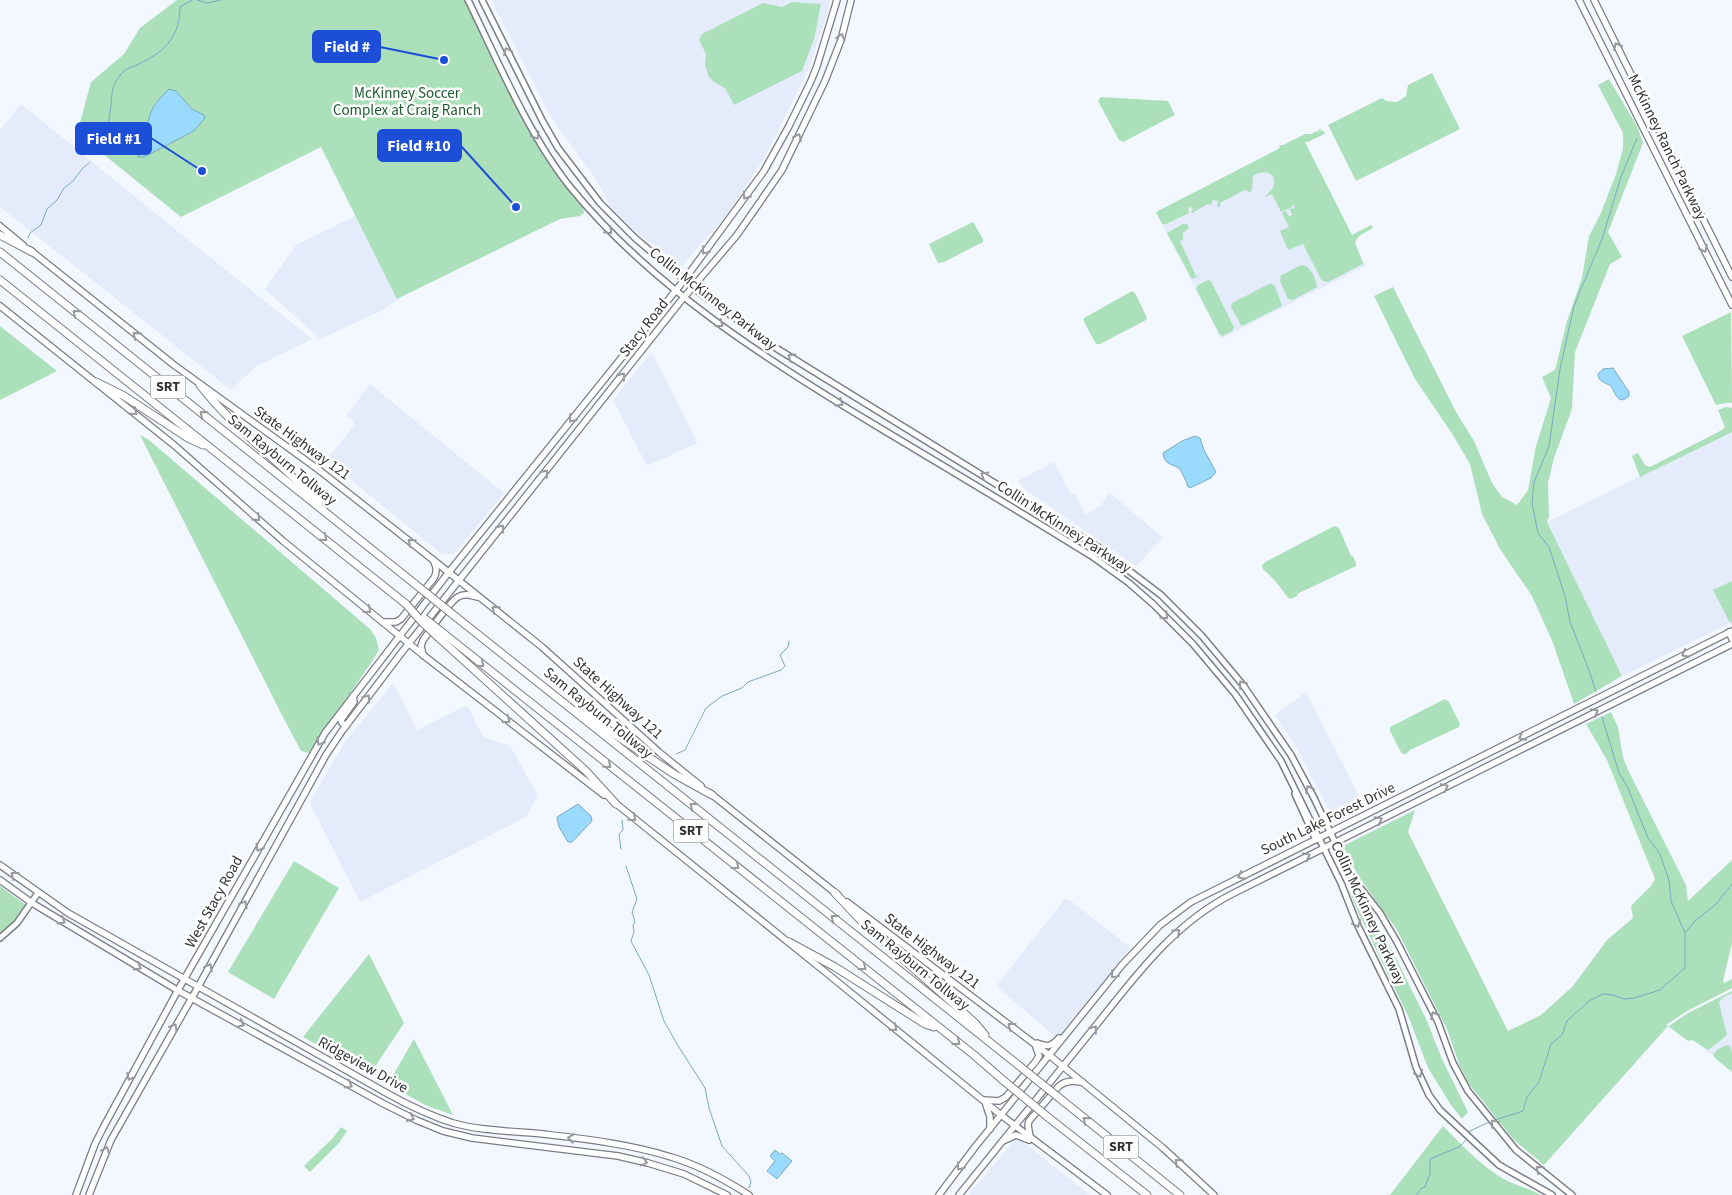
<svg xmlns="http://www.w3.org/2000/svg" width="1732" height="1195" font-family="'Source Sans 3',sans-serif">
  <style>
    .built { fill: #e4ecfb }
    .green { fill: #abe0ba }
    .water { fill: #9adbfd; stroke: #7aa9c1 }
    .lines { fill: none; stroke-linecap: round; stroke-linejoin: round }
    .stream { stroke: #7aa9c1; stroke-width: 1 }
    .tertiary-casing { stroke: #7a7d84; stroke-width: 8 }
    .secondary-casing { stroke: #7a7d84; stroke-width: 8 }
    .motorway-casing { stroke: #7a7d84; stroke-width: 9 }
    .tertiary { stroke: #fff; stroke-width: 5 }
    .secondary { stroke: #fff; stroke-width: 5.5 }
    .motorway { stroke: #fff; stroke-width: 7 }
    .motorway-bridge-casing { stroke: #7a7d84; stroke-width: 9; stroke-linecap: butt }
    .motorway-bridge { stroke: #fff; stroke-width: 7 }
    .oneway { stroke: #98999a }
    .labels { text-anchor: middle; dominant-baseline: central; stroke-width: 5; stroke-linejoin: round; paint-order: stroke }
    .shield { fill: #fff; stroke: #6f7072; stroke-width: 1 }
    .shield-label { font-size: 14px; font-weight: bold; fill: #313336 }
    .park-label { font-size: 15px; fill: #1e5b35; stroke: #fff }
    .street-label { font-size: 15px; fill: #313336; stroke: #fff }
    .leader { fill: none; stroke: #1d4ed8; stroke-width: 2 }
    .callout-dot { fill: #1d4ed8; stroke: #fff; stroke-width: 2 }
    .callout { fill: #1d4ed8; stroke: #1d4ed8; stroke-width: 2 }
    .callout-label { font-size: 16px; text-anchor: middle; font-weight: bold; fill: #fff }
  </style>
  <rect width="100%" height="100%" fill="#f3f7ff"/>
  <!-- built -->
  <g class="built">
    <polygon points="491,0 830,0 827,14 809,68 764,159 728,213 682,266 637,233 610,206 599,184 552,119"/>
    <polygon points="21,104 171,226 312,339 255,367 231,390 0,207 0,130"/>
    <polygon points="1296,141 1303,143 1366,266 1221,339 1156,212"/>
    <polygon points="355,216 397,299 383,310 320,339 265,289 296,245"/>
    <polygon points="652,352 697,443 647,466 613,400"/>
    <polygon points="370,384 504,493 454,554 442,554 326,460 354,426 353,421 346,416"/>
    <polygon points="1732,431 1732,622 1622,676 1547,522"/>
    <polygon points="1054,462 1071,495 1075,494 1085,514 1101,506 1109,492 1163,538 1136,566 1026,490 1018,481"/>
    <polygon points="393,683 417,730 467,705 483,737 510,746 538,795 526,817 360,902 311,805 311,800 345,742"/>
    <polygon points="1306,692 1364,806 1334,820 1297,748 1275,715"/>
    <polygon points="1065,899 1071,901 1131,948 1057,1038 996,986"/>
    <polygon points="1732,991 1732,1072 1698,1043 1692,1040 1688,1041 1676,1020"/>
    <polygon points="1014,1140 1022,1141 1090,1195 969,1195"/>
  </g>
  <!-- green -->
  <g class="green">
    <polygon points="177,0 465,0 528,126 561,179 583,207 584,213 580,216 560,219 397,299 321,147 181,217 76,132 79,126 91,82 124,54 140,28"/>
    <polygon points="792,2 821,4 814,39 802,71 734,105 725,88 714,82 709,77 705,65 706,54 699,40 702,34 763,3 782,7"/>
    <polygon points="1432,73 1460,129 1356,181 1328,125 1382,98 1386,101 1397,102 1406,96 1408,85"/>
    <polygon points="1609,79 1637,126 1643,143 1608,232 1622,257 1610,264 1575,352 1572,409 1554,458 1548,483 1549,517 1547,522 1622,676 1574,704 1553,643 1532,596 1500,549 1482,514 1470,464 1453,435 1415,379 1374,296 1393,287 1456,412 1474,441 1492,483 1502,497 1517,505 1528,490 1536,446 1551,398 1542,377 1555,370 1567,321 1582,278 1589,236 1601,213 1616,174 1623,149 1623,133 1598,85"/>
    <polygon points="1101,97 1168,101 1175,115 1123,142 1119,140 1098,101"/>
    <path d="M1320,127L1321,130L1316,133L1323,130L1326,136L1324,134L1308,142H1305L1349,229L1352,235L1371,225L1373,228L1359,236L1355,242L1363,264L1328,282L1322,281L1303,244L1288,250L1280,231L1289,227L1282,213L1286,211L1289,217L1292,215L1290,210H1286L1294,208L1295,206L1292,205V207L1281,212L1272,194L1265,197C1268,192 1274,190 1274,183C1275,170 1261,170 1253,176L1252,190L1249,193L1247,190L1243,191L1220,203V207H1217L1218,201L1213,200L1211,205L1208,204L1192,213L1191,211L1193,210L1191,207L1188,208L1189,213L1166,224H1162L1156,212L1280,148L1279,145H1283L1305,134H1311L1319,130Z"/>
    <polygon points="973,222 983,239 983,242 944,262 938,263 929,244"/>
    <polygon points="1183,224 1187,224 1189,228 1183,233 1183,240 1180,241 1196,276 1200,275 1192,279 1167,233"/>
    <path d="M1301,265C1310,264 1316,279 1317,287L1293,300L1288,299L1280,281L1281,277L1280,276Z"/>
    <polygon points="1208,280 1211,281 1234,327 1232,331 1223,336 1220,335 1196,289 1198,285"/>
    <polygon points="1271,283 1275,286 1282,306 1242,326 1241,325 1231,307 1232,303"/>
    <polygon points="1132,291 1135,293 1147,318 1146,320 1100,344 1096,344 1084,322 1084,318"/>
    <polygon points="1731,312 1732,403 1726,403 1716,405 1682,336"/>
    <polygon points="0,326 57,371 0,400"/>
    <polygon points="1726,407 1732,408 1732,432 1640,477 1632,456 1638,453 1645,465 1650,467 1722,430 1725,427 1718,410"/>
    <polygon points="140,435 149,440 370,629 376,638 379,650 371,663 309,753 301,751 284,719"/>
    <path d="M1334,526L1339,528L1351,556H1353L1356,563V566L1297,594V596L1291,599L1288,598C1280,586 1274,579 1263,569L1262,565L1267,561Z"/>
    <polygon points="1732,581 1732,624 1729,621 1713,590"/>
    <polygon points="1445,699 1449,702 1460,724 1459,727 1410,750 1406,754 1402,754 1390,731 1390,727"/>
    <path d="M1611,712L1618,727L1623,757L1628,770L1686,885L1688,901L1732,860V943L1723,981L1724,983L1732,979V988L1687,1011L1666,1025L1669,1026L1688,1013L1732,991V993L1722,998L1719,1003L1727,1034C1725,1038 1712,1047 1708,1050L1692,1040L1688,1041L1668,1026L1544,1165L1513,1139L1469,1084L1459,1064L1447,1029L1397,930L1359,877L1343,846L1415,810L1408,832L1508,1031L1541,1015L1573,986L1607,940L1633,918L1631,906L1650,887L1655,879L1607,760L1586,724Z"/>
    <polygon points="294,861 339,888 274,999 228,972"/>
    <polygon points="0,886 26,905 11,924 0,933"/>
    <polygon points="1354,889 1372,915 1392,950 1427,1021 1442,1059 1468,1112 1462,1119 1451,1105 1428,1068 1409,1018 1358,912 1350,892"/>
    <polygon points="369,954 404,1023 370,1074 303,1037"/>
    <polygon points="414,1039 453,1115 425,1105 388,1084"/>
    <polygon points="1727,1045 1730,1046 1732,1053 1732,1072 1715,1058 1713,1055 1718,1049"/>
    <path d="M1443,1126C1461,1144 1479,1164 1502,1178C1514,1185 1529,1188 1541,1195H1390Z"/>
    <polygon points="341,1127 347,1131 339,1143 310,1172 304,1166 334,1137"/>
  </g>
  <!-- water -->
  <g class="water">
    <path d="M169,89L176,91L192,109L204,115L205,118L194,131L144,157H138L140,141L142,140C146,131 148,121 151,112C154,104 163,95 169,89Z"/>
    <path d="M1613,368L1629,392V396C1618,406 1616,394 1611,386C1605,382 1599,383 1598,374L1603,369Z"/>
    <path d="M1195,436L1200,438L1204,450L1216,472L1211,478L1190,488L1187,486V483L1180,469C1173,464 1164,465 1163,453L1182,441Z"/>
    <polygon points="578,804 591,816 592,821 572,842 568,842 559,827 557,817"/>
    <polygon points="775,1150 780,1154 782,1153 792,1161 777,1179 767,1171 775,1161 770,1156"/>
  </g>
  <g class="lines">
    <!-- stream -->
    <g class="stream">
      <polyline points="197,0 207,3 221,0"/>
      <path d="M98,150C103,138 109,126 110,113C113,96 109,89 121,74C127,67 134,67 141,63C166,51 180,35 180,7L192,0"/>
      <polyline points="28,238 30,233 41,225 47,209 57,200 64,188 73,181 82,169 90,162"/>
      <polyline points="1596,692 1589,670 1570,622 1565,596 1549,547 1538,533 1532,503 1534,482 1549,446 1560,369 1574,306 1602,239 1621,177 1637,138"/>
      <polyline points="676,754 685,750 706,708 722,696 742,688 748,682 781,670 785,666 780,655 788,647 789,641"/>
      <polyline points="621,849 619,834 623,830 622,820"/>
      <polyline points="626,866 637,899 632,912 635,922 633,925 634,932 631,941 649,975 664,1021 677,1044 705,1088 709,1108 722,1146 749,1176 751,1182 749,1188"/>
      <polyline points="1686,932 1695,921 1716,904 1732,884"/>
      <polyline points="1495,1120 1523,1111 1527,1097 1539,1082 1551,1044 1562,1035 1567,1021 1589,1001 1603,994 1613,995 1624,999 1634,998 1660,990 1685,968 1685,933 1671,901 1669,880 1660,854 1648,838 1627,786 1619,773 1602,717"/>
      <polyline points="1468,1132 1489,1122"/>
      <polyline points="1416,1195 1422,1188 1425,1187 1430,1174 1430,1159 1459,1147 1467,1139"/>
    </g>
    <!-- tertiary casing -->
    <g class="tertiary-casing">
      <g id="tertiary">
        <path d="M468,0C498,61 529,136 571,188C652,287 767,360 875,425C948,469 1021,512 1093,557L1129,583L1153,604L1193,644L1235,694L1281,761L1341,883L1358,926L1399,1009L1416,1067L1429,1095L1440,1110L1499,1165L1552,1195"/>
        <polyline points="482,0 543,122 558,148 600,203 635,238 700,293 776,348 1098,547 1161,595 1202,636 1243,685 1291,755 1314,798 1351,876 1380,913 1397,942 1438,1022 1453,1063 1468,1091 1516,1150 1572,1195"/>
        <polyline points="1295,794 1316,840"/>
        <polyline points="0,938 17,923 38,893"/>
      </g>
    </g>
    <!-- secondary casing -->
    <g class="secondary-casing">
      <g id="secondary">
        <polyline points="1579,0 1732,305"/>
        <polyline points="1594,0 1732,277"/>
        <polyline points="0,226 23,245"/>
        <polyline points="30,250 174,365 319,470 432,559 542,647 660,753 701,786"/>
        <polyline points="0,306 174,445 283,541 423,655 604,795"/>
        <path d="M383,622H396L401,619L434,578C437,572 437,568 434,562"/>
        <polyline points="1729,632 1732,639"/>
        <path d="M423,655L421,646L423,640C431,630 448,603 458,597C464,593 470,595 477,597"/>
        <polyline points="346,726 342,723 341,720 354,702 353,696"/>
        <polyline points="710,793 838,895"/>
        <polyline points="614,802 829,975 1001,1115 1107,1195"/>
        <path d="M0,865L68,913L390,1095C410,1106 431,1116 453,1123C481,1131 513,1131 543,1134C585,1139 630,1144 671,1157C699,1165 724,1179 749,1195"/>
        <polyline points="0,880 32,903 177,990 384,1104 416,1120 443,1131 472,1138 618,1156 648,1163 684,1174 727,1195"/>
        <polyline points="847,902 1049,1055 1163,1148 1214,1195"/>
        <path d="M1037,1043C1048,1047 1051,1047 1059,1038"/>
        <polyline points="984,1100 999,1101 1006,1097 1036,1061 1039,1056 1036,1047"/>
        <polyline points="986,1105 990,1117 990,1129"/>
        <path d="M1030,1137L1028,1125L1029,1121L1059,1086C1066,1080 1073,1081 1082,1082"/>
        <polyline points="1005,1140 1016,1135 1029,1140"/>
        <polyline points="76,1195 95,1144 103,1128 178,990 325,733 449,572 685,279 764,171 789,126 811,81 817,66 837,0"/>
        <polyline points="89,1195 111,1140 198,987 326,755 342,731 402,652 680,302 737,235 762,199 782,170 825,81 841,40 851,0"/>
        <polyline points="939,1195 975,1147 1122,965 1160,925 1191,902 1732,631"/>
        <path d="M959,1195C1001,1143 1043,1091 1085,1039C1130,984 1168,927 1232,894L1732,644"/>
      </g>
    </g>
    <!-- motorway casing -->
    <g class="motorway-casing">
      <g id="motorway">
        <polyline points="0,235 32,252"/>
        <polyline points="0,252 415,584"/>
        <polyline points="0,280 406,604"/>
        <polyline points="96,382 124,396 188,438 203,445"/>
        <path d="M200,385C234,429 281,462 319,503"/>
        <polyline points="456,617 1017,1064"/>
        <polyline points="443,633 974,1055 1004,1081"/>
        <polyline points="439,638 586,771 616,804"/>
        <polyline points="575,711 584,714 674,774 712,795"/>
        <polyline points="835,893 867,927 975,1023 985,1035"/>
        <polyline points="789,942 835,967 925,1024 934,1027"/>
        <polyline points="1063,1101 1180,1195"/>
        <polyline points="1049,1118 1147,1195"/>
      </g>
    </g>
    <!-- tertiary -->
    <use href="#tertiary" class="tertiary"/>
    <!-- secondary -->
    <use href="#secondary" class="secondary"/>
    <!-- motorway -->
    <use href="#motorway" class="motorway"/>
    <!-- motorway-bridge casing -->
    <g class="motorway-bridge-casing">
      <g id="motorway-bridge">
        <polyline points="415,584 456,617"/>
        <polyline points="406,604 421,621 439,638"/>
        <polyline points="424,618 443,633"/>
        <polyline points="1017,1064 1063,1101"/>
        <polyline points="1004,1081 1049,1118"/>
      </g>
    </g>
    <!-- motorway-bridge -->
    <use href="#motorway-bridge" class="motorway-bridge"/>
  </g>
  <!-- one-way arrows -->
  <defs><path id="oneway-chevron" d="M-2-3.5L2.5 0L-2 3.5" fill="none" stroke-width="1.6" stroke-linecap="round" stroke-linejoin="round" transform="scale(1.25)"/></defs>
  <g class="oneway">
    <use href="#oneway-chevron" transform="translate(841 37) rotate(-74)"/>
    <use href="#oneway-chevron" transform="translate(1617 46) rotate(-117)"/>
    <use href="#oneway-chevron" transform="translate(507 51) rotate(-116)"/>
    <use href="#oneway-chevron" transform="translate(536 136) rotate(59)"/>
    <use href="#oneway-chevron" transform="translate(798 137) rotate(-64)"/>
    <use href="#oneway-chevron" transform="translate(746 196) rotate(126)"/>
    <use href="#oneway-chevron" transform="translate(609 231) rotate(46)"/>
    <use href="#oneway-chevron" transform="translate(1704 249) rotate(63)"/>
    <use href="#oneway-chevron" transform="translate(705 251) rotate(127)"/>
    <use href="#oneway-chevron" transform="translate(76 313) rotate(-141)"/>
    <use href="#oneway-chevron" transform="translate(720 324) rotate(37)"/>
    <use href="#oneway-chevron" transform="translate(136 335) rotate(-141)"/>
    <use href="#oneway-chevron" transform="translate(791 357) rotate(-148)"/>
    <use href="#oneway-chevron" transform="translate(622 376) rotate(-51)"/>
    <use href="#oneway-chevron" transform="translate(840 403) rotate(32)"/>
    <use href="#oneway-chevron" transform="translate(134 412) rotate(39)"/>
    <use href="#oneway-chevron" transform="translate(203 414) rotate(-141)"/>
    <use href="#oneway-chevron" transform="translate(572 419) rotate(129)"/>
    <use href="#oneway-chevron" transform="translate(545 473) rotate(-51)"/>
    <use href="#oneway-chevron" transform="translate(984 475) rotate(-149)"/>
    <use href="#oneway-chevron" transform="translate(257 518) rotate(42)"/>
    <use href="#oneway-chevron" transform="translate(501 528) rotate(-52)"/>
    <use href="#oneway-chevron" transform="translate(324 538) rotate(39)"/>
    <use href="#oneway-chevron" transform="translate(411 542) rotate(-141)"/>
    <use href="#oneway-chevron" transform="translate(495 609) rotate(-141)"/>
    <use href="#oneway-chevron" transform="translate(368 610) rotate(39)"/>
    <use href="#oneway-chevron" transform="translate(1165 616) rotate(44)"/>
    <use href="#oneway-chevron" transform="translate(1685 654) rotate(153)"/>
    <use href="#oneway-chevron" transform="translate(481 664) rotate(39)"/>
    <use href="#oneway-chevron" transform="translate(1242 684) rotate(-128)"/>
    <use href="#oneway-chevron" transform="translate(367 698) rotate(-53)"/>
    <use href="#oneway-chevron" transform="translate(1595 712) rotate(-27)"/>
    <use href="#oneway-chevron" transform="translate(507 720) rotate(37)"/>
    <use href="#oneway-chevron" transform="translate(1522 737) rotate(153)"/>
    <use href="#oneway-chevron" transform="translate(320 742) rotate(122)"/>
    <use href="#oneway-chevron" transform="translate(608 765) rotate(39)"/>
    <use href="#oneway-chevron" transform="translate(1445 787) rotate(-26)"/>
    <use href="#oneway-chevron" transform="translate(1309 789) rotate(-118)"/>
    <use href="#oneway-chevron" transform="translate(693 806) rotate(-142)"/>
    <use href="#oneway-chevron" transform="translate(633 818) rotate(39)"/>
    <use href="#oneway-chevron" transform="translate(1379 820) rotate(-27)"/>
    <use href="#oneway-chevron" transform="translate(259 848) rotate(120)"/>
    <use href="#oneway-chevron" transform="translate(1307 856) rotate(-26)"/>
    <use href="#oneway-chevron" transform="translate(736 866) rotate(38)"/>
    <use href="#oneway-chevron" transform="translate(14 875) rotate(-143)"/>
    <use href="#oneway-chevron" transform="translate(1241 876) rotate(154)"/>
    <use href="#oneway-chevron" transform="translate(244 904) rotate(-61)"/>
    <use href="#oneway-chevron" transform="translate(834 918) rotate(-142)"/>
    <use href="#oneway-chevron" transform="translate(62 921) rotate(31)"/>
    <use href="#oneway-chevron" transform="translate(1357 924) rotate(66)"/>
    <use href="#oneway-chevron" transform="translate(1177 932) rotate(-42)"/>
    <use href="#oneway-chevron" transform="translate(138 967) rotate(31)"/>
    <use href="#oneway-chevron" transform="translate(209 967) rotate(-61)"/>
    <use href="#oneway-chevron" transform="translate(863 967) rotate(38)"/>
    <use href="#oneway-chevron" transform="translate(1114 975) rotate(130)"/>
    <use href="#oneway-chevron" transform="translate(1434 1015) rotate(-117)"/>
    <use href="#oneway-chevron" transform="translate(241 1024) rotate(29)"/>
    <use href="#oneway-chevron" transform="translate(1011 1026) rotate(-143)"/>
    <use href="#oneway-chevron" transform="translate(174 1027) rotate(-59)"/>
    <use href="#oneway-chevron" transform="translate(894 1028) rotate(39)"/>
    <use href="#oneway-chevron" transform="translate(1094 1029) rotate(-51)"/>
    <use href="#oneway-chevron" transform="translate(957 1042) rotate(38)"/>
    <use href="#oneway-chevron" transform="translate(1419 1074) rotate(67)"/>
    <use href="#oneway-chevron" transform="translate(130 1077) rotate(118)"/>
    <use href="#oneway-chevron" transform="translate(349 1085) rotate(29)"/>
    <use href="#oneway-chevron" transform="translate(411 1118) rotate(25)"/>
    <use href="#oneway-chevron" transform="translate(1086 1120) rotate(-141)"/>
    <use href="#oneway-chevron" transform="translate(1494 1123) rotate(-130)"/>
    <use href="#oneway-chevron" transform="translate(571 1138) rotate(-172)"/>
    <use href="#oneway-chevron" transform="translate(106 1150) rotate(-67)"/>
    <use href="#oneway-chevron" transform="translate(644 1162) rotate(13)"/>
    <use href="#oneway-chevron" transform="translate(1178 1162) rotate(-138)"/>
    <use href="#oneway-chevron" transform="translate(960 1167) rotate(127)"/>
    <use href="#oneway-chevron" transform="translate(1539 1169) rotate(-141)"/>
  </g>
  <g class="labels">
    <!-- shield labels -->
    <g class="shield">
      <rect x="150.5" y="375.5" width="35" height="23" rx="4"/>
      <rect x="673.5" y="819.5" width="35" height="23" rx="4"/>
      <rect x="1103.5" y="1135.5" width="35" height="23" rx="4"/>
    </g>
    <g class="shield-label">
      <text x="168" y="387">SRT</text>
      <text x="691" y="831">SRT</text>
      <text x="1121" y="1147">SRT</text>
    </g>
    <!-- park labels -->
    <g class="park-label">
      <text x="407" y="93">McKinney Soccer<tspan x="407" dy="17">Complex at Craig Ranch</tspan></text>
    </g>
    <!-- street labels -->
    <g class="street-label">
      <text transform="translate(1667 147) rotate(64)">McKinney Ranch Parkway</text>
      <text transform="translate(713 299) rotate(38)">Collin McKinney Parkway</text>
      <text transform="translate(644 328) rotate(-52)">Stacy Road</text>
      <text transform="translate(302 443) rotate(36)">State Highway 121</text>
      <text transform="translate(282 460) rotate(39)">Sam Rayburn Tollway</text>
      <text transform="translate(1064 527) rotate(33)">Collin McKinney Parkway</text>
      <text transform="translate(618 698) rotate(42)">State Highway 121</text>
      <text transform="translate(598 713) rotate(39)">Sam Rayburn Tollway</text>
      <text transform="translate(1328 819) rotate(-26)">South Lake Forest Drive</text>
      <text transform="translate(214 902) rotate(-61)">West Stacy Road</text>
      <text transform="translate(1368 913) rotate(65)">Collin McKinney Parkway</text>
      <text transform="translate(932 951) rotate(37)">State Highway 121</text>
      <text transform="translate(915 965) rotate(39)">Sam Rayburn Tollway</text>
      <text transform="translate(363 1065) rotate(29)">Ridgeview Drive</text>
    </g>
  </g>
  <!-- callouts -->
  <path class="leader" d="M444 60L380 47M202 171L151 138M516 207L461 146"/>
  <g class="callout-dot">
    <circle cx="444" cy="60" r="5"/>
    <circle cx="202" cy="171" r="5"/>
    <circle cx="516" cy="207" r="5"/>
  </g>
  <g class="callout">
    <rect x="313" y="31" width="67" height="31" rx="5"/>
    <rect x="76" y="123" width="75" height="31" rx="5"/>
    <rect x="378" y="130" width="83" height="31" rx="5"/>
  </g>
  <g class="callout-label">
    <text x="347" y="52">Field #</text>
    <text x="114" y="144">Field #1</text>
    <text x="419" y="151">Field #10</text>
  </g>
</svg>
